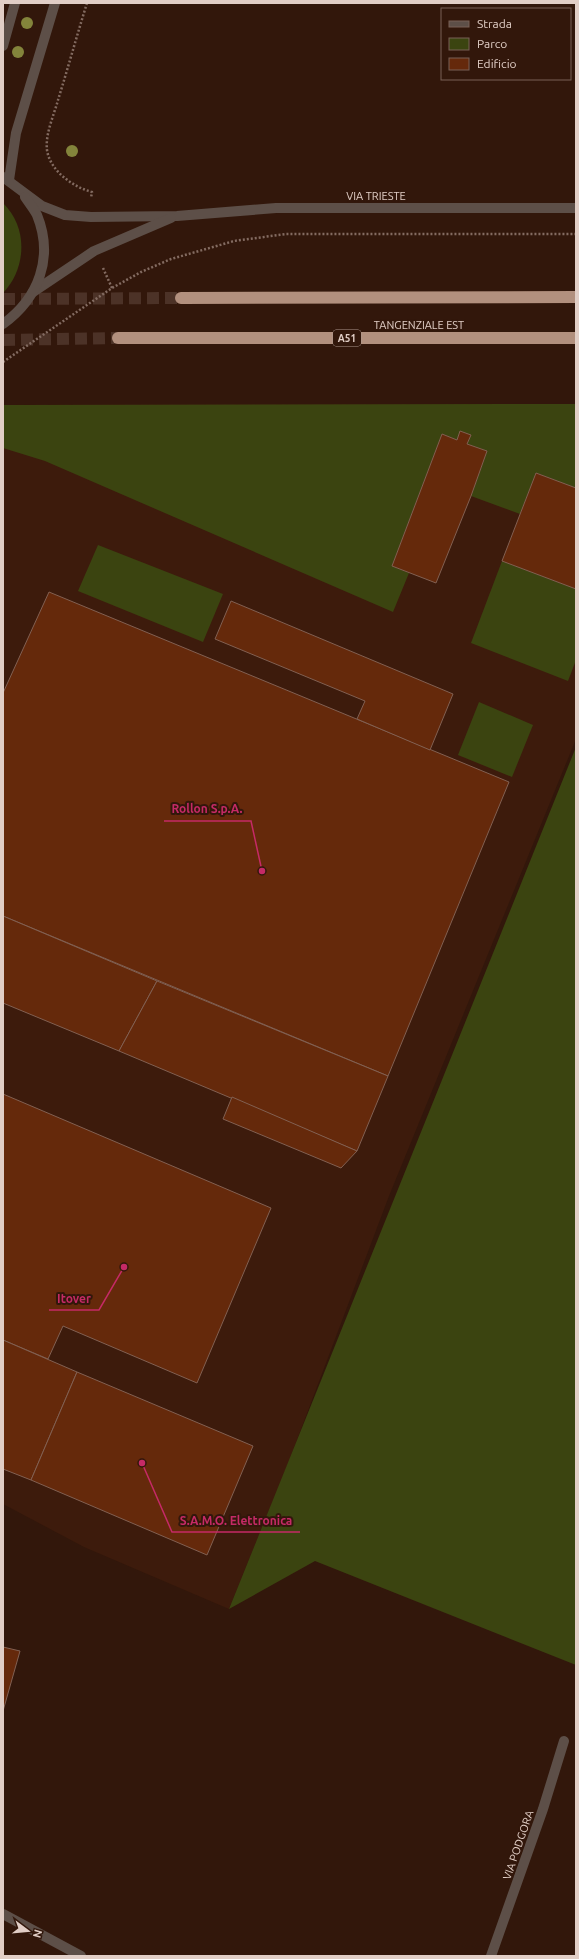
<svg xmlns="http://www.w3.org/2000/svg" width="579" height="1959" font-family="Ubuntu,sans-serif">
  <style>
    .built { fill: #3d1b0c }
    .green { fill: #3b4410 }
    .building { fill: #65290b; stroke: #826052 }
    .lines { fill: none; stroke-linecap: round; stroke-linejoin: round }
    .highway-tunnel { stroke: #4c3227; stroke-width: 12; stroke-dasharray: 12 6; stroke-linecap: butt }
    .path { stroke: #836b61; stroke-width: 2.5; stroke-dasharray: 2 2; stroke-linecap: butt }
    .minor { stroke: #5d4f48; stroke-width: 10 }
    .highway { stroke: #b2907e; stroke-width: 12 }
    .tree { fill: #83843b }
    .labels { text-anchor: middle; dominant-baseline: central; stroke-width: 4; stroke-linejoin: round; paint-order: stroke }
    .shield { fill: #32170b; stroke: #ac978e; stroke-width: 1 }
    .shield-label { font-size: 10px; font-weight: bold; fill: #e1cec6 }
    .street-label { font-size: 11px; fill: #e1cec6; stroke: #32170b }
    .leader { fill: none; stroke: #c52a66; stroke-width: 1.5 }
    .callout-dot { fill: #c52a66; stroke: #32170b; stroke-width: 1.5 }
    .callout-label { font-size: 12px; text-anchor: middle; font-weight: bold; fill: #c52a66; stroke: #32170b; stroke-width: 4; stroke-linejoin: round; paint-order: stroke }
  </style>
  <rect width="100%" height="100%" fill="#32170b"/>
  <!-- built -->
  <polygon class="built" points="576,404 576,739 389,1196 289,1461 229,1609 84,1547 3,1504 3,405"/>
  <!-- green -->
  <g class="green">
    <path d="M3,203C28,227 27,268 3,293Z"/>
    <polygon points="576,404 576,488 536,473 520,514 471,496 487,451 467,444 470,435 457,440 442,434 392,566 409,573 393,612 45,461 3,448 3,405"/>
    <polygon points="98,545 223,594 203,642 78,591"/>
    <polygon points="502,561 576,589 576,660 568,681 471,643"/>
    <polygon points="479,702 533,725 512,777 458,755"/>
    <polygon points="576,747 576,1665 315,1561 229,1609"/>
  </g>
  <!-- building -->
  <g class="building">
    <polygon points="460,431 471,435 467,444 487,451 471,496 436,583 392,566 442,434 457,440"/>
    <polygon points="536,473 576,488 576,589 502,561"/>
    <polygon points="49,592 509,782 388,1076 3,916 3,693"/>
    <polygon points="231,601 453,694 430,750 357,719 365,701 215,639"/>
    <polygon points="3,916 157,981 119,1051 3,1003"/>
    <polygon points="157,981 388,1076 357,1151 119,1051"/>
    <polygon points="3,1094 271,1208 197,1383 63,1326 48,1359 3,1340"/>
    <polygon points="232,1097 357,1151 341,1168 223,1119"/>
    <polygon points="3,1340 77,1372 31,1480 3,1469"/>
    <polygon points="77,1372 253,1446 207,1555 31,1480"/>
    <polygon points="3,1647 20,1651 3,1711"/>
  </g>
  <g class="lines">
    <!-- highway-tunnel -->
    <g class="highway-tunnel">
      <polyline points="3,299 181,298"/>
      <polyline points="3,340 118,338"/>
    </g>
    <!-- path -->
    <g class="path">
      <path d="M87,3C77,35 68,68 58,100C54,115 45,134 47,150C50,171 73,187 92,192L91,198"/>
      <polyline points="103,268 112,288"/>
      <polyline points="3,362 112,288 141,272 171,259 234,241 286,234 576,234"/>
    </g>
    <!-- minor -->
    <g class="minor">
      <polyline points="3,46 15,3"/>
      <polyline points="3,177 42,206 65,215 91,217 177,216 276,208 576,208"/>
      <polyline points="9,180 16,133 55,3"/>
      <polyline points="33,292 94,251 171,218"/>
      <path d="M3,324C39,298 54,257 37,215C34,209 29,203 25,197"/>
      <polyline points="3,1914 81,1956"/>
      <polyline points="491,1956 543,1809 564,1741"/>
    </g>
    <!-- highway -->
    <g class="highway">
      <polyline points="181,298 576,297"/>
      <polyline points="118,338 576,338"/>
    </g>
  </g>
  <!-- trees -->
  <g class="tree">
    <circle cx="27" cy="23" r="6"/>
    <circle cx="18" cy="52" r="6"/>
    <circle cx="72" cy="151" r="6"/>
  </g>
  <g class="labels">
    <!-- shield labels -->
    <rect class="shield" x="333" y="330" width="28" height="16" rx="3"/>
    <g class="shield-label">
      <text x="347" y="338">A51</text>
    </g>
    <!-- street labels -->
    <g class="street-label">
      <text x="376" y="196">VIA TRIESTE</text>
      <text x="419" y="325">TANGENZIALE EST</text>
      <text transform="translate(518 1845) rotate(-71)">VIA PODGORA</text>
    </g>
  </g>
  <!-- callouts -->
  <path class="leader" d="M262 871L251 821H164M124 1267L99 1310H49M142 1463L172 1532H300"/>
  <g class="callout-dot">
    <circle cx="262" cy="871" r="4"/>
    <circle cx="124" cy="1267" r="4"/>
    <circle cx="142" cy="1463" r="4"/>
  </g>
  <g class="callout-label">
    <text x="207" y="813">Rollon S.p.A.</text>
    <text x="74" y="1303">Itover</text>
    <text x="236" y="1525">S.A.M.O. Elettronica</text>
  </g>
  <!-- border -->
  <rect width="579" height="1959" fill="none" stroke="#e1cec6" stroke-width="8"/>
  <!-- legend -->
  <rect x="441" y="8" width="130" height="72" fill="#32170b" stroke="#786056"/>
  <rect x="449" y="21" width="20" height="6" fill="#5d4f48" stroke="#786056"/>
  <text x="477" y="28" font-size="12" fill="#e1cec6">Strada</text>
  <rect x="449" y="38" width="20" height="12" fill="#3b4410" stroke="#786056"/>
  <text x="477" y="48" font-size="12" fill="#e1cec6">Parco</text>
  <rect x="449" y="58" width="20" height="12" fill="#65290b" stroke="#786056"/>
  <text x="477" y="68" font-size="12" fill="#e1cec6">Edificio</text>
  <!-- north arrow -->
  <g transform="translate(28 1931) rotate(106)" stroke="#32170b" stroke-width="3" paint-order="stroke">
  <path d="M0-3L7 15L0 10L-7 15Z" fill="#e1cec6"/>
  <text y="-6" font-size="11" font-weight="bold" text-anchor="middle" fill="#e1cec6">N</text>
  </g>
</svg>
